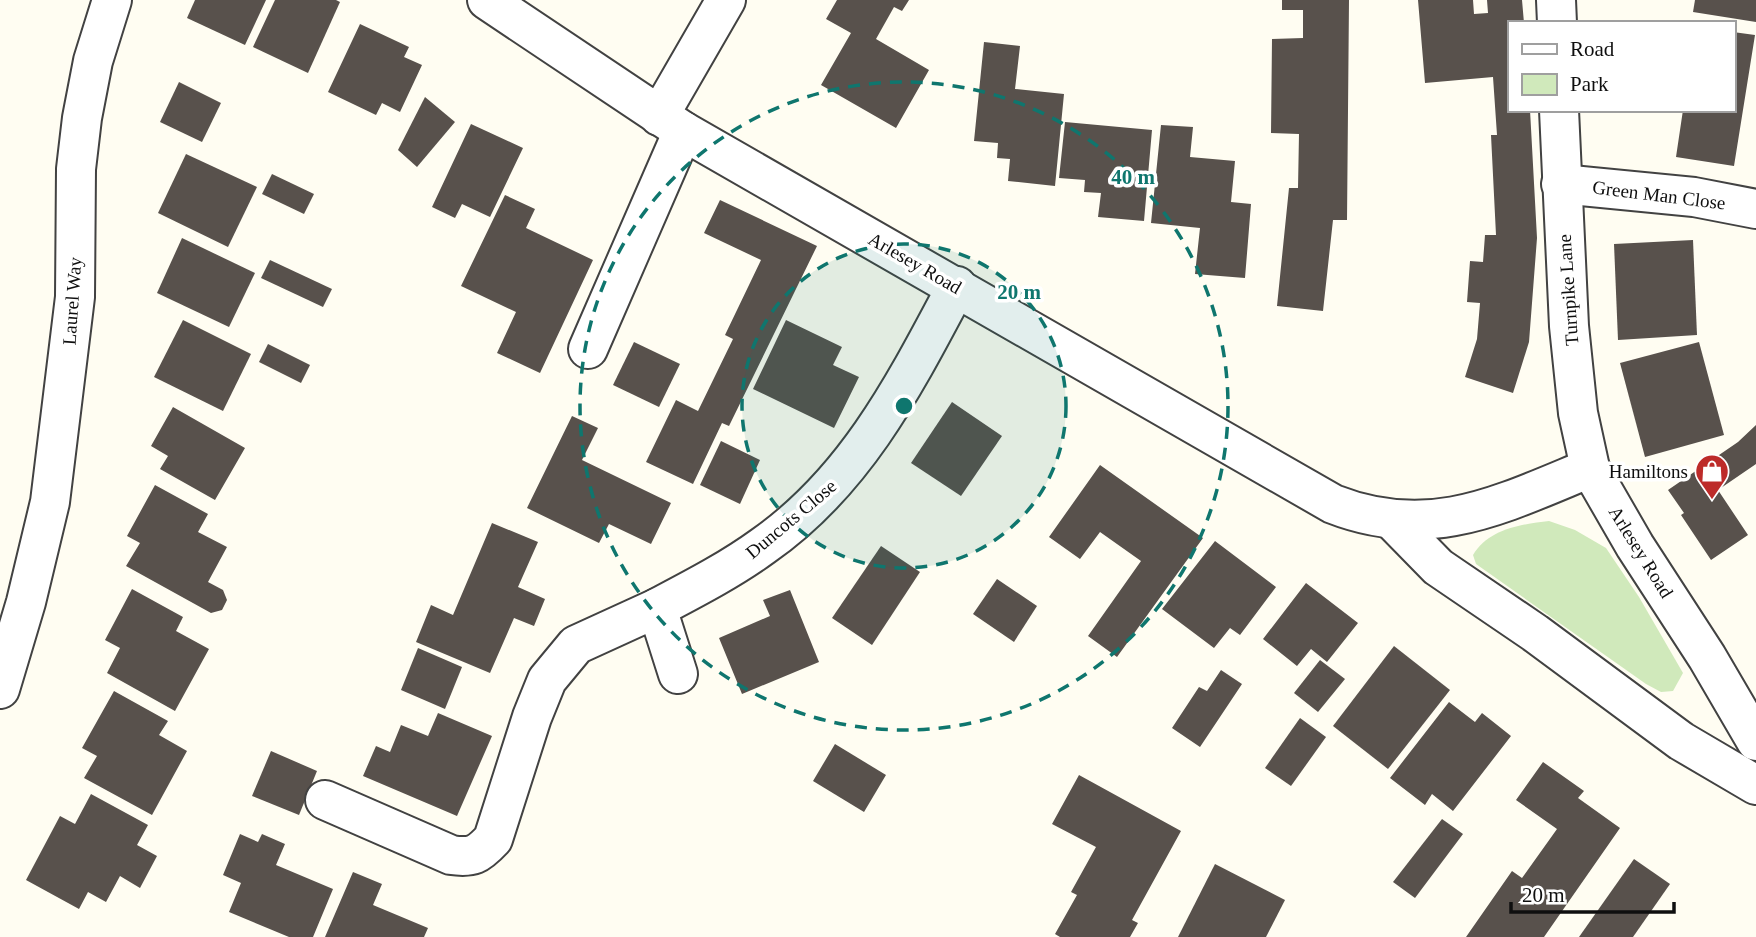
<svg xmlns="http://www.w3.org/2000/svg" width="1756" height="937" font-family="'Times New Roman',serif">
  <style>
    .green { fill: #d0e9bb }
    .building { fill: #58514c }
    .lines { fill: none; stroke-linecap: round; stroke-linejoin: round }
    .minor-casing { stroke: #424242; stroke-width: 42 }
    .minor { stroke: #fff; stroke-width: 38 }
    .ring { fill: none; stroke: #0f766e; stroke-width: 3.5; stroke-dasharray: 12 9 }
    .labels { text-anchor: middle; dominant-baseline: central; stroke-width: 7; stroke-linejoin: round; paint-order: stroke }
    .street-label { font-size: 19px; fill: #0f0f0f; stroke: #fff }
    .poi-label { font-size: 19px; fill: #0f0f0f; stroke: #fff; text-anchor: end }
    .centre { fill: #0f766e; stroke: #fff; stroke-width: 3.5 }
    .ring-label { font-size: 21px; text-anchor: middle; font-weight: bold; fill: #0f766e; stroke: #fff; stroke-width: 7; stroke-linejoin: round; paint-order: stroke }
  </style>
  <rect width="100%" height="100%" fill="#fffdf2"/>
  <!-- green -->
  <path class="green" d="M1549,521L1575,530L1606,548L1639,597L1683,673L1673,691L1661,692L1646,684L1476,564L1473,555C1488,529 1522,524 1549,521Z"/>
  <!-- building -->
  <g class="building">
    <polygon points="195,0 266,0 245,45 187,18"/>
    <polygon points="275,0 336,0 340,2 308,73 253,47"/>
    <polygon points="837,0 909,0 902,11 894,7 876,39 929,70 896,128 821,85 851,33 826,19"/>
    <polygon points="1282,0 1349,0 1347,220 1333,220 1323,311 1277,306 1289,188 1298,188 1299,134 1271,133 1272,39 1303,38 1303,10 1282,10"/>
    <polygon points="1418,0 1473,0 1474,14 1488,13 1487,0 1522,0 1524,23 1509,23 1509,110 1530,110 1537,238 1529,342 1513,393 1465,377 1477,339 1480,303 1467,302 1470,261 1483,262 1485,235 1496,235 1491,135 1497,135 1493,77 1425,83"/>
    <polygon points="1695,0 1756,0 1756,22 1693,12"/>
    <polygon points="360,24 409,47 404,57 422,65 400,112 382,103 376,115 328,92"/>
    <polygon points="1733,32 1755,35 1734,166 1676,157 1683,110 1733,110"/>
    <polygon points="984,42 1020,46 1015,89 1064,94 1055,186 1008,181 1010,159 997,158 998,143 974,141"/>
    <polygon points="179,82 221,103 202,142 160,122"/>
    <polygon points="425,97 455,122 417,167 398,150"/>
    <polygon points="1065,122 1152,130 1144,221 1098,217 1101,193 1084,192 1085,180 1059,178"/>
    <polygon points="471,124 523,148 490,217 462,204 455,218 432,207"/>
    <polygon points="1161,125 1193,127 1190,157 1235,161 1231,202 1251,204 1245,278 1195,274 1200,228 1151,223"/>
    <polygon points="186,154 257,187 228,247 158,213"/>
    <polygon points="272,174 314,194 304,214 262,194"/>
    <polygon points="505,195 535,209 526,228 593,260 540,373 497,353 516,312 461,286"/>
    <polygon points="720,200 817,246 729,426 722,423 693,484 646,462 676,400 698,411 733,339 725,335 761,260 704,233"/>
    <polygon points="182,238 255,273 229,327 157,293"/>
    <polygon points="1693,240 1697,335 1618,340 1614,244"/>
    <polygon points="270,260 332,289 323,307 261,278"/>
    <polygon points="183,320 251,354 223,411 154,377"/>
    <polygon points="786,320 842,347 833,365 859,377 834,428 753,389"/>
    <polygon points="634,342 680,364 659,407 613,385"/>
    <polygon points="1699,342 1724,435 1645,457 1620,363"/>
    <polygon points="268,344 310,365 301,383 259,362"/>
    <polygon points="952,402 1002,436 961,496 911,463"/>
    <polygon points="173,407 245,448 215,500 160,469 168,456 151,446"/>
    <polygon points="572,416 598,428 582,460 671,503 651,544 609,524 599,543 527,508"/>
    <polygon points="1756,425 1756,464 1718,490 1748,535 1711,560 1681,515 1684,513 1668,490 1738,442"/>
    <polygon points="721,441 760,460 740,504 700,485"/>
    <polygon points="1100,465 1203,538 1117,657 1088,636 1141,561 1100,532 1080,559 1049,537"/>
    <polygon points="155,485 208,514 198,532 227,547 208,582 223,590 227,600 222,610 211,613 126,566 140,543 127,536"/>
    <polygon points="492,523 538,542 518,587 545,599 534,626 514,618 490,673 416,642 431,605 453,615"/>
    <polygon points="1215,541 1276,587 1240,635 1230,628 1214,648 1162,609"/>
    <polygon points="881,546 920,572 872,645 832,618"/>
    <polygon points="997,579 1037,606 1014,642 973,614"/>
    <polygon points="1306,583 1358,623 1327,662 1311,649 1297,666 1263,639"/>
    <polygon points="132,589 183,617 176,631 209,649 175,711 107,673 120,648 105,640"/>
    <polygon points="790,590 819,662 742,694 719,638 770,616 763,600"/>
    <polygon points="1394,646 1450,690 1388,769 1333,726"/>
    <polygon points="418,648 462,667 445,709 401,690"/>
    <polygon points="1320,660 1345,679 1318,712 1294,693"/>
    <polygon points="1221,670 1242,684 1200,747 1172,728 1199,687 1207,691"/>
    <polygon points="114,691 168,721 159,735 187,751 152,815 84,778 97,756 82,748"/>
    <polygon points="1449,702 1475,722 1482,713 1511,736 1453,811 1432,794 1425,805 1390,778"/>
    <polygon points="438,713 492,736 457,816 363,776 376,746 390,752 401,725 428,736"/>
    <polygon points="1300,718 1326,737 1291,786 1265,768"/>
    <polygon points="835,744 886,775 864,812 813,781"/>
    <polygon points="271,751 317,771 299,815 252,796"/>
    <polygon points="1543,762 1584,791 1578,798 1620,828 1544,937 1466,937 1512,871 1522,878 1557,829 1516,800"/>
    <polygon points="1079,775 1181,831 1132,920 1138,923 1130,937 1060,937 1055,934 1077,895 1071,892 1096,847 1052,824"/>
    <polygon points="91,794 148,825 137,845 157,856 140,888 120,876 106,902 88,892 79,909 26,880 60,816 75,824"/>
    <polygon points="1442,819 1463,834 1415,898 1393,882"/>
    <polygon points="240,834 258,842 262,834 285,844 276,865 333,889 313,937 289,937 229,912 241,883 223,875"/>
    <polygon points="1634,859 1670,884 1633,937 1579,937"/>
    <polygon points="1215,864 1285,900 1266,937 1178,937"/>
    <polygon points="353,872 382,884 373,905 428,928 424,937 325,937"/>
  </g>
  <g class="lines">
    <!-- minor casing -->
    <g class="minor-casing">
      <g id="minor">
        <path d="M487,0L683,131L1333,504C1430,542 1500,505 1590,468"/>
        <polyline points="1556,0 1557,23"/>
        <polyline points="1559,110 1569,326 1578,413 1590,468 1635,546 1707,657 1756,741"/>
        <polyline points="659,116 726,0"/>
        <polyline points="1561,184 1694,197 1756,209"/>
        <polyline points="588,349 683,131"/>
        <polyline points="1393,521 1438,567 1535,633 1681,741 1756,785"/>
        <path d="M657,608C693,589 730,570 763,546C856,481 905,384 957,286"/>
        <polyline points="0,689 26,602 50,502 75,297 76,169 82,118 93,61 112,0"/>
        <path d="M325,800L451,855C473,858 478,855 493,839L532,717L547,680L576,645L657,608L678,674"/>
      </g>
    </g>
    <!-- minor -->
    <use href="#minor" class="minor"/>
  </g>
  <!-- distance rings -->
  <circle cx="904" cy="406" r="162" fill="#0f766e" fill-opacity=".12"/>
  <g class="ring">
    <circle cx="904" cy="406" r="162"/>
    <circle cx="904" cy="406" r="324"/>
  </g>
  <!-- icons -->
  <defs>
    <g id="shop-pin" transform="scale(1.75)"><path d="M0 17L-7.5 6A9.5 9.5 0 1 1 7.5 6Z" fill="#bd2b29" stroke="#fff"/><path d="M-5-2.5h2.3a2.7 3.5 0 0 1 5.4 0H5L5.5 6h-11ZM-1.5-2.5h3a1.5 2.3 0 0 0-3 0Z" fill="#fff"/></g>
  </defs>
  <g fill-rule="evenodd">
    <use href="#shop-pin" x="1712" y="471"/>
  </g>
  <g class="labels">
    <!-- street labels -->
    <g class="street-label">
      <text transform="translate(1659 195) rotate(7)">Green Man Close</text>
      <text transform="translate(915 263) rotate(30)">Arlesey Road</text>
      <text transform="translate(1568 290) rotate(-94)">Turnpike Lane</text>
      <text transform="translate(72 301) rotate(-86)">Laurel Way</text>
      <text transform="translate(791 519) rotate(-40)">Duncots Close</text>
      <text transform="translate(1641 552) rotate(58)">Arlesey Road</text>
    </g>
    <!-- poi labels -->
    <g class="poi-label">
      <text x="1688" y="471">Hamiltons</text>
    </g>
  </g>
  <circle cx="904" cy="406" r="10" class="centre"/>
  <g class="ring-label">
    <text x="1133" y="184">40 m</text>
    <text x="1019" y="299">20 m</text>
  </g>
  <!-- legend -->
  <rect x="1508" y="21" width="228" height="91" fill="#ffffff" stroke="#9f9f9f" stroke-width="2"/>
  <rect x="1522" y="44" width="35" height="10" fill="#ffffff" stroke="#9f9f9f" stroke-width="2"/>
  <text x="1570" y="56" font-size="21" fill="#0f0f0f">Road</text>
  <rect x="1522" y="74" width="35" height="21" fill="#d0e9bb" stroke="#9f9f9f" stroke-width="2"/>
  <text x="1570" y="91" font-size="21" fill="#0f0f0f">Park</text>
  <!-- scale -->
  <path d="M1511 902v10h163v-10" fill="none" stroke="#0f0f0f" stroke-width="3.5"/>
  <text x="1522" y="902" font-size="21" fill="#0f0f0f" stroke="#ffffff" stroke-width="5" paint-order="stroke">20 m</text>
</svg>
